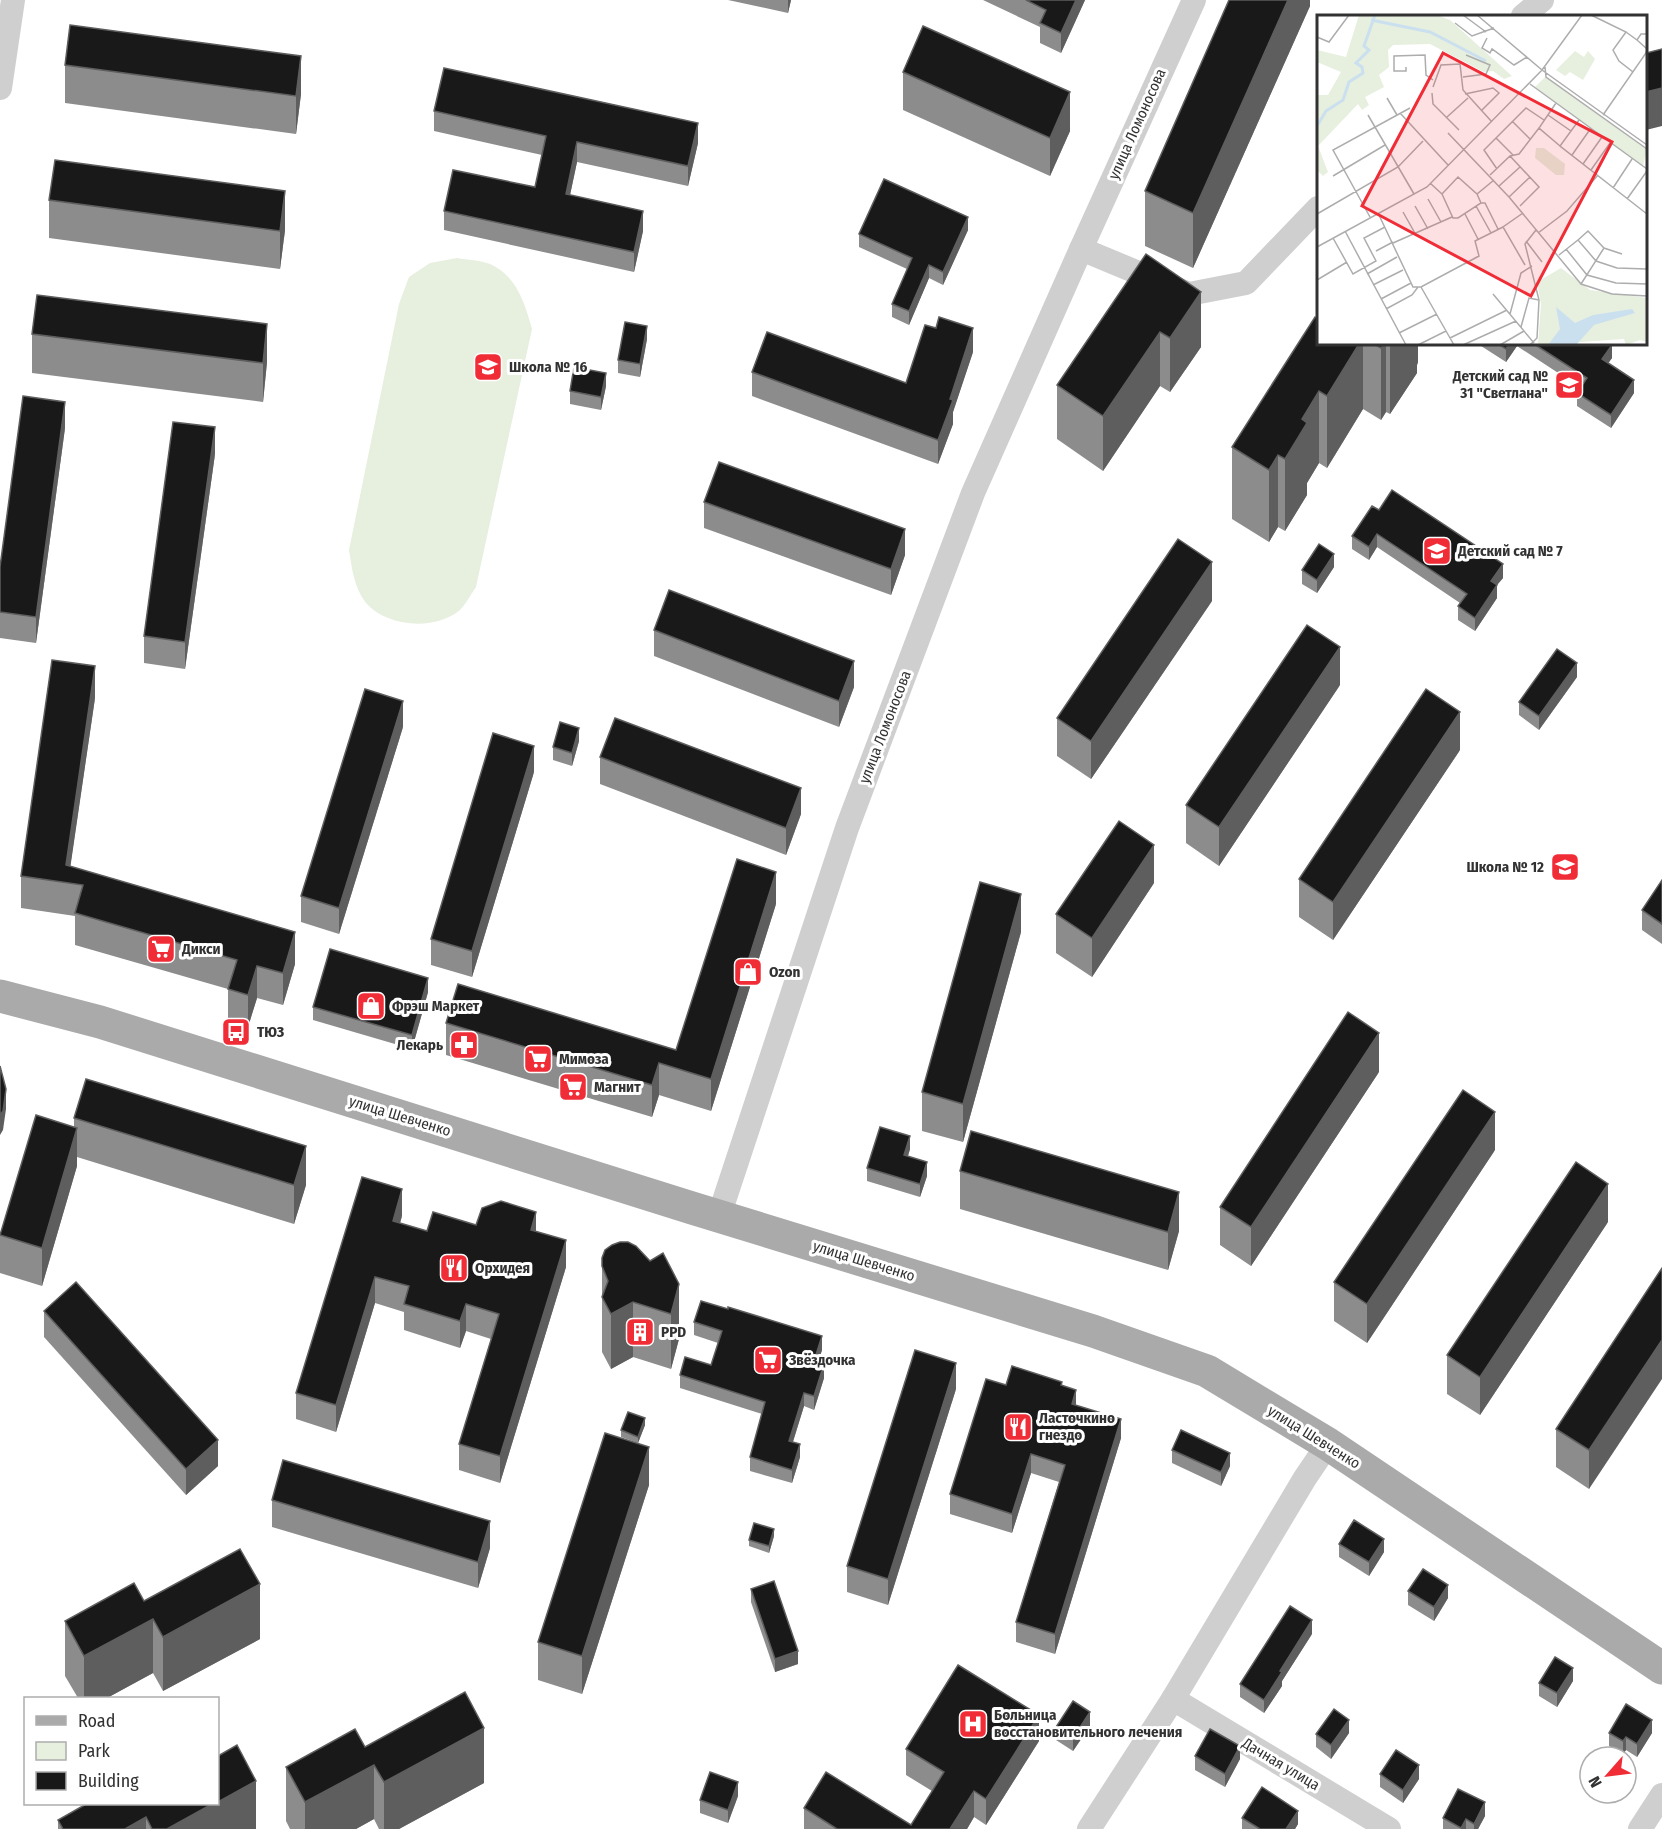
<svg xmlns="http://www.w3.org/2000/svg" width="1662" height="1829" font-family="'Fira Sans Condensed',sans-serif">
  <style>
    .green { fill: #e7efdf }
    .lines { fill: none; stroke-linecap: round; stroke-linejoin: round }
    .street { stroke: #cfcfcf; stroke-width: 24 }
    .primary { stroke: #aaa; stroke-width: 33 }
    .wall { fill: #8c8c8c }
    .shaded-wall { fill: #5e5e5e }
    .building { fill: #191919; stroke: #5e5e5e; stroke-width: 1.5 }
    .labels { text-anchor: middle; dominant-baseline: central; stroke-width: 6; stroke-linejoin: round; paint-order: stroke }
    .street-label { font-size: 15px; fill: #323232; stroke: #fff }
    .poi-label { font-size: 15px; font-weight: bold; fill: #323232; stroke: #fff; text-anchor: start }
    .inset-river { fill: none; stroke: #cbe0ef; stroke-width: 3 }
    .inset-road { fill: none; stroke: #adadad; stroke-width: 1.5 }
    .view { fill: #f02d37; fill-opacity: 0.15; stroke: #f02d37; stroke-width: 3 }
    .inset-edge { fill: none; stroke: #323232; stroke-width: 3 }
  </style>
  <rect width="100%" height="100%" fill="#fff"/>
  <!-- green -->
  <path class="green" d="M457,258C467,260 480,260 490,264C516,275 525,303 532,329L476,587C471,594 466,604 460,610C435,631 387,627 366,603C354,587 352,569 349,550L399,304L409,277L430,263Z"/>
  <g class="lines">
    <!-- street -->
    <g class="street">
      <polyline points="1523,16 1542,0"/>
      <polyline points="0,88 13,0"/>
      <polyline points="1081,249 1189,294 1246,283 1318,208"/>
      <polyline points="719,1216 847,828 973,493 1081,249 1194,0"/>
      <polyline points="1173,1699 1389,1829"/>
      <polyline points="1089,1829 1173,1699 1305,1478 1328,1444"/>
      <polyline points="1640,1829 1662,1795"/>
    </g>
    <!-- primary -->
    <polyline class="primary" points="0,996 100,1022 692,1208 1093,1331 1207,1371 1328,1444 1662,1668"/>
  </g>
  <!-- wall -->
  <g class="wall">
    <polygon points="728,0 791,0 788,13"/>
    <polygon points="983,0 1085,0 1061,53 1040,43 1040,27"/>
    <polygon points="1310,0 1310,6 1193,268 1145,246 1145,191"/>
    <polygon points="65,65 301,94 296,134 65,103"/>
    <polygon points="903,72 1070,131 1050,176 903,110"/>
    <polygon points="434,111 698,143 688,186 577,162 570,195 643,231 634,272 444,230 444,211 535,187 542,155 434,131"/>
    <polygon points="49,200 285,230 280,269 49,238"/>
    <polygon points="968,230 943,285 929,278 909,325 892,317 892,304 907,269 859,247 859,234"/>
    <polygon points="1146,254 1201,347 1170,392 1160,386 1103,471 1057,439 1057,385"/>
    <polygon points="32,334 267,362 263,402 32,373"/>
    <polygon points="647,339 640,377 618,373 618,360"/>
    <polygon points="1318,344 1418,344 1418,362 1417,365 1417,373 1390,414 1386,412 1381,420 1363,409 1327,468 1319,463 1307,483 1307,495 1285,531 1278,527 1269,542 1232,519 1232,447"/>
    <polygon points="1478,344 1610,344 1612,358 1608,363 1634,393 1611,428 1577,406 1577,393 1581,388 1517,346 1506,362"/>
    <polygon points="973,352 953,412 953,424 938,464 752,396 752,372 906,383"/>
    <polygon points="606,386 601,410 570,404 570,391"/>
    <polygon points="65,428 36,643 0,638 0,567"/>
    <polygon points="215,454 185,669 144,663 144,636"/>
    <polygon points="704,502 905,555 891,595 704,528"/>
    <polygon points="1379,510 1503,578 1497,585 1497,598 1475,631 1458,620 1458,606 1460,603 1377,547 1369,560 1352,549 1352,536"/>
    <polygon points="1334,567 1317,593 1302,584 1302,570"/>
    <polygon points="1212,601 1091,779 1057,756 1057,718"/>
    <polygon points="654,630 854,687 839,727 654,656"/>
    <polygon points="1577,677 1539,730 1519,715 1519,702"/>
    <polygon points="1340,685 1219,866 1186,843 1186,805"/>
    <polygon points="95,698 70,867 295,964 283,1005 257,998 248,1027 228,1021 228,989 75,945 75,916 21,908 21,876"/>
    <polygon points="403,727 339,934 301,922 301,896"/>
    <polygon points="579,741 572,766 553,760 553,747"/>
    <polygon points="1460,750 1333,940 1299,917 1299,879"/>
    <polygon points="600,757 801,814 786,855 600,784"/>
    <polygon points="534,772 472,977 431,965 431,939"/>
    <polygon points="1662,880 1662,944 1642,930 1642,910"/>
    <polygon points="1154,883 1092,977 1056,953 1056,914"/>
    <polygon points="776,904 711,1111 659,1095 652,1117 446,1055 446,1023 676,1050"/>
    <polygon points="1021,932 963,1142 922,1131 922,1092"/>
    <polygon points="428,992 412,1049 313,1020 313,1007"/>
    <polygon points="1379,1072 1251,1266 1220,1245 1220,1207"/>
    <polygon points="74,1118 306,1185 294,1224 77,1157 77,1166 42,1286 0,1273 0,1235 74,1127"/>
    <polygon points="910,1149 908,1156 927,1176 920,1197 867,1181 867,1168"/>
    <polygon points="1495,1150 1367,1343 1334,1321 1334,1282"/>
    <polygon points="960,1171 1179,1231 1168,1270 960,1209"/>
    <polygon points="402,1216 400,1223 427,1231 476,1225 536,1231 566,1267 500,1483 459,1470 459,1444 491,1339 466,1331 460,1348 404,1330 404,1312 375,1303 336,1432 296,1419 296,1393"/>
    <polygon points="1608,1222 1480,1415 1447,1394 1447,1355"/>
    <polygon points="663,1253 679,1339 671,1369 633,1357 611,1369 602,1352 602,1258 650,1261"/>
    <polygon points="1662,1268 1589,1489 1556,1467 1556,1429"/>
    <polygon points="44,1311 218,1466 186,1495 44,1337"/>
    <polygon points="694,1322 822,1350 818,1362 824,1378 814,1410 804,1406 793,1442 800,1457 792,1483 750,1471 750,1457 762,1414 680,1388 680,1375 711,1365 718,1343 694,1335"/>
    <polygon points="1006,1385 1062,1385 1076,1405 1121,1438 1055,1654 1016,1642 1016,1622 1059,1482 1031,1473 1012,1533 950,1514 950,1494"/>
    <polygon points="956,1389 888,1605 847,1592 847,1566"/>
    <polygon points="645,1425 638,1443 649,1485 582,1694 538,1680 538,1642 638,1443 621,1437 621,1430"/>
    <polygon points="1172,1450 1230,1466 1221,1486 1172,1463"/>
    <polygon points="272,1500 490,1548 478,1588 272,1527"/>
    <polygon points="774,1536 769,1553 749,1546 749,1540"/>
    <polygon points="1339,1544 1384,1552 1369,1576 1339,1557"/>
    <polygon points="751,1589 798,1664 775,1672 751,1602"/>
    <polygon points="1408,1591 1448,1598 1434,1621 1408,1605"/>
    <polygon points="144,1601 260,1639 163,1691 153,1673 107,1698 78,1698 65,1676 65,1621"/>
    <polygon points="1312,1634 1282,1681 1282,1686 1264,1713 1240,1697 1240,1684"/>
    <polygon points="1573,1681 1557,1707 1539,1696 1539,1683"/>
    <polygon points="1090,1726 1073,1751 1056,1740 1056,1727"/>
    <polygon points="1349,1733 1331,1759 1316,1747 1316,1734"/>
    <polygon points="1609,1733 1652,1733 1637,1757 1626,1750 1623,1754 1609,1746"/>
    <polygon points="1039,1741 986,1825 974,1817 967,1829 804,1829 804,1808 911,1825 932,1791 906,1775 906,1749"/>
    <polygon points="365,1747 484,1783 399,1829 379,1829 374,1819 356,1829 290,1829 286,1821 286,1767"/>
    <polygon points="1195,1756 1240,1759 1225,1787 1195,1770"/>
    <polygon points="1380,1774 1419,1779 1403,1803 1380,1787"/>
    <polygon points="738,1796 728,1823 700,1813 700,1800"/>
    <polygon points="88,1803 256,1829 58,1829 58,1820"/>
    <polygon points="1485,1816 1478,1829 1443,1829 1443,1818"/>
    <polygon points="1242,1818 1298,1824 1295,1829 1242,1829"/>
  </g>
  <!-- shaded-wall -->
  <g class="shaded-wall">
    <polygon points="788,0 791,0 788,13"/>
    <polygon points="1076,0 1085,0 1061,53 1061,33"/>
    <polygon points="1288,0 1310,0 1310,6 1193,268 1193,213"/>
    <polygon points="301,56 301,94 296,134 296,96"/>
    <polygon points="1662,88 1662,126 1646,130 1646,92"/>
    <polygon points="1070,92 1070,131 1050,176 1050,138"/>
    <polygon points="698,123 698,143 688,186 688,166"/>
    <polygon points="577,142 577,162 566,214 566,194"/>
    <polygon points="285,191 285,230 280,269 280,231"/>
    <polygon points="643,211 643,231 634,272 634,252"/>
    <polygon points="968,217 968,230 943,285 943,272"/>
    <polygon points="929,265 929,278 909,325 909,311"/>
    <polygon points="1201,292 1201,347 1170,392 1170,338"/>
    <polygon points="267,324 267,362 263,402 263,363"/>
    <polygon points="647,326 647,339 640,377 640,364"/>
    <polygon points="973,328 973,352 953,412 953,424 938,464 938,440 950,399"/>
    <polygon points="1160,332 1160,386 1103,471 1103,416"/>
    <polygon points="1359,344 1363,344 1363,409 1327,468 1327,396"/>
    <polygon points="1384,344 1386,344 1386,412 1381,420 1381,348"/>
    <polygon points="1390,344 1418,344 1418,362 1417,365 1417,373 1390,414"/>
    <polygon points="1509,344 1517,344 1517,346 1506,362 1506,349"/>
    <polygon points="1612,345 1612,358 1602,372 1602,359"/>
    <polygon points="606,373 606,386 601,410 601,397"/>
    <polygon points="1634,380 1634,393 1611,428 1611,415"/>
    <polygon points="1319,391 1319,463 1307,483 1307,495 1285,531 1285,459 1302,419"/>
    <polygon points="65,402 65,428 36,643 36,617"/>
    <polygon points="215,427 215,454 185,669 185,642"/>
    <polygon points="1278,455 1278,527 1269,542 1269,470"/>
    <polygon points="905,529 905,555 891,595 891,569"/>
    <polygon points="1377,534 1377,547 1369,560 1369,547"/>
    <polygon points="1334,554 1334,567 1317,593 1317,580"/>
    <polygon points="1212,562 1212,601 1091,779 1091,741"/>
    <polygon points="1503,564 1503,578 1497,585 1497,598 1475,631 1475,618 1491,581"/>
    <polygon points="1340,647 1340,685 1219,866 1219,827"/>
    <polygon points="854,661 854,687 839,727 839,701"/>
    <polygon points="1577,663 1577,677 1539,730 1539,716"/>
    <polygon points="95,666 95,698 68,883 66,865"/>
    <polygon points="403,701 403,727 339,934 339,908"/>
    <polygon points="1460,712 1460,750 1333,940 1333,902"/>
    <polygon points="579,728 579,741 572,766 572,753"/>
    <polygon points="534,746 534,772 472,977 472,951"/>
    <polygon points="801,788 801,814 786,855 786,828"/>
    <polygon points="1154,845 1154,883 1092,977 1092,938"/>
    <polygon points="776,872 776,904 711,1111 711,1079"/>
    <polygon points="1021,894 1021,932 963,1142 963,1104"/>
    <polygon points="295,932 295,964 283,1005 283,973"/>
    <polygon points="257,966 257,998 248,1027 248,995"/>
    <polygon points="428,978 428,992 412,1049 412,1035"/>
    <polygon points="1379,1033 1379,1072 1251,1266 1251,1227"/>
    <polygon points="659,1063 659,1095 652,1117 652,1085"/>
    <polygon points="6,1089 6,1109 3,1130 0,1135 0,1115"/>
    <polygon points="1495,1112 1495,1150 1367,1343 1367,1304"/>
    <polygon points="77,1128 77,1166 42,1286 42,1248"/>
    <polygon points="910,1136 910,1149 904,1168 904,1155"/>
    <polygon points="306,1146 306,1185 294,1224 294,1185"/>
    <polygon points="927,1162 927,1176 920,1197 920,1184"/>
    <polygon points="1608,1184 1608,1222 1480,1415 1480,1377"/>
    <polygon points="402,1189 402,1216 393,1247 393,1221"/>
    <polygon points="1179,1192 1179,1231 1168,1270 1168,1232"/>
    <polygon points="536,1212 536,1239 531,1230"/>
    <polygon points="566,1240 566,1267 500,1483 500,1456"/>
    <polygon points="375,1277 375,1303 336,1432 336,1405"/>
    <polygon points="679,1284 679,1339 671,1369 671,1314"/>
    <polygon points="633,1302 633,1357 611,1369 611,1314"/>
    <polygon points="466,1304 466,1331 460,1348 460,1321"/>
    <polygon points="822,1336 822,1350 814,1374 814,1361"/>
    <polygon points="1662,1340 1662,1379 1589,1489 1589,1450"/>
    <polygon points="956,1363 956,1389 888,1605 888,1579"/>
    <polygon points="824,1364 824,1378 814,1410 814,1396"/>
    <polygon points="1076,1390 1076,1409 1072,1404"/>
    <polygon points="804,1393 804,1406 789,1454 789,1441"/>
    <polygon points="645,1418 645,1425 638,1443 638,1437"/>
    <polygon points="1121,1419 1121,1438 1055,1654 1055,1634"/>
    <polygon points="218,1440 218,1466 186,1495 186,1469"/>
    <polygon points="800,1444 800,1457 792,1483 792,1470"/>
    <polygon points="649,1447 649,1485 582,1694 582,1656"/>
    <polygon points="1230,1453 1230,1466 1221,1486 1221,1472"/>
    <polygon points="1031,1454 1031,1473 1012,1533 1012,1514"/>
    <polygon points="490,1521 490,1548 478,1588 478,1562"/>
    <polygon points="774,1529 774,1536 769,1553 769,1546"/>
    <polygon points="1384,1539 1384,1552 1369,1576 1369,1562"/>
    <polygon points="260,1584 260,1639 163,1691 163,1637"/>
    <polygon points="1448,1585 1448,1598 1434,1621 1434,1607"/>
    <polygon points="153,1619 153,1673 107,1698 84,1698 84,1656"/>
    <polygon points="1312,1620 1312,1634 1282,1681 1282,1686 1264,1713 1264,1700 1280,1671"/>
    <polygon points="798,1651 798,1664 775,1672 775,1659"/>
    <polygon points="1573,1668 1573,1681 1557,1707 1557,1693"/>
    <polygon points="1090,1712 1090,1726 1073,1751 1073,1738"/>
    <polygon points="1039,1715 1039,1741 986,1825 986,1799"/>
    <polygon points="1349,1720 1349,1733 1331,1759 1331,1745"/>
    <polygon points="1652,1720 1652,1733 1637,1757 1637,1744"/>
    <polygon points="484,1728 484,1783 399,1829 384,1829 384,1782"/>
    <polygon points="1626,1737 1626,1750 1623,1754 1623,1741"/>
    <polygon points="1240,1746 1240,1759 1225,1787 1225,1774"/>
    <polygon points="374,1765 374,1819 356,1829 305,1829 305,1802"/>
    <polygon points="1419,1765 1419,1779 1403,1803 1403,1790"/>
    <polygon points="256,1781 256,1829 167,1829 214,1803 218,1803 218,1802"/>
    <polygon points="738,1782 738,1796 728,1823 728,1810"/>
    <polygon points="974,1791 974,1817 967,1829 950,1829"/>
    <polygon points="1485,1802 1485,1816 1478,1829 1474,1829 1474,1824"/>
    <polygon points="1298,1811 1298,1824 1295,1829 1286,1829"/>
    <polygon points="146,1817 146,1829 125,1829"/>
    <polygon points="1466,1819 1466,1829 1461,1829 1461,1828"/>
  </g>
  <!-- building -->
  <g class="building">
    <polygon points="1026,0 1076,0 1061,33 1040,23 1046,10"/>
    <polygon points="1229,0 1288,0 1193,213 1145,191"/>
    <polygon points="70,25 301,56 296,96 65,65"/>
    <polygon points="923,26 1070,92 1050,138 903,72"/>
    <polygon points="1662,49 1662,88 1646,92 1646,53"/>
    <polygon points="444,68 698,123 688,166 577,142 566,194 643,211 634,252 444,211 453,170 535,187 546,136 434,111"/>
    <polygon points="55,160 285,191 280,231 49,200"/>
    <polygon points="884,179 968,217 943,272 929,265 909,311 892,304 912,258 859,234"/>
    <polygon points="1146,254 1201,292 1170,338 1160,332 1103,416 1057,385"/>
    <polygon points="37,295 267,324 263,363 32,334"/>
    <polygon points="939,317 973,328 950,399 953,400 938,440 752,372 767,332 906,383 925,325 936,328"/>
    <polygon points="1315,317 1318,319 1318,344 1359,344 1327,396 1319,391 1302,419 1307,423 1285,459 1278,455 1269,470 1232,447"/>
    <polygon points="625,322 647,326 640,364 618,360"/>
    <polygon points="1374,344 1384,344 1381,348"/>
    <polygon points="1498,344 1509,344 1506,349"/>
    <polygon points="1534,344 1610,344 1612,345 1602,359 1634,380 1611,415 1577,393 1587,378"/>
    <polygon points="574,367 606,373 601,397 570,391"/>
    <polygon points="23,396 65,402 36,617 0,612 0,567"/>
    <polygon points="173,422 215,427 185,642 144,636"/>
    <polygon points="719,462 905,529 891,569 704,502"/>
    <polygon points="1392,490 1503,564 1491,581 1497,585 1475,618 1458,606 1467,594 1377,534 1369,547 1352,536 1372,506 1379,510"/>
    <polygon points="1178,539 1212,562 1091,741 1057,718"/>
    <polygon points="1319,544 1334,554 1317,580 1302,570"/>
    <polygon points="669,590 854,661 839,701 654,630"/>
    <polygon points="1307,625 1340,647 1219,827 1186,805"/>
    <polygon points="1557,649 1577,663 1539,716 1519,702"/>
    <polygon points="52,660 95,666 66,865 295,932 283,973 257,966 248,995 228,989 237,960 75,913 83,885 21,876"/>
    <polygon points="365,689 403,701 339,908 301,896"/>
    <polygon points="1426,689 1460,712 1333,902 1299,879"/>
    <polygon points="615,718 801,788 786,828 600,757"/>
    <polygon points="560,722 579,728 572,753 553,747"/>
    <polygon points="493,733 534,746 472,951 431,939"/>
    <polygon points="1119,821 1154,845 1092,938 1056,914"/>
    <polygon points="737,859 776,872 711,1079 659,1063 652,1085 446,1023 458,984 676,1050"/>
    <polygon points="1662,880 1662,924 1642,910"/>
    <polygon points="980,882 1021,894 963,1104 922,1092"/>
    <polygon points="330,949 428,978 412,1035 313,1007"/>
    <polygon points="1348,1012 1379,1033 1251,1227 1220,1207"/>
    <polygon points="0,1066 6,1089 3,1111 0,1115"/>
    <polygon points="86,1079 306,1146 294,1185 74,1118"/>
    <polygon points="1463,1090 1495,1112 1367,1304 1334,1282"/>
    <polygon points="36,1115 77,1128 42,1248 0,1235"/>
    <polygon points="880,1127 910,1136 904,1155 927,1162 920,1184 867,1168"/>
    <polygon points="971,1131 1179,1192 1168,1232 960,1171"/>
    <polygon points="1576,1162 1608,1184 1480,1377 1447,1355"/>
    <polygon points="362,1177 402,1189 393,1221 427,1231 433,1212 476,1225 482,1208 501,1201 536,1212 531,1230 566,1240 500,1456 459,1444 499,1314 466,1304 460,1321 404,1304 409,1286 375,1277 336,1405 296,1393"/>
    <polygon points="620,1242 628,1242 636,1246 650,1261 663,1253 679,1284 671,1314 633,1302 611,1314 602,1297 608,1281 602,1266 602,1258 605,1250 612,1245"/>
    <polygon points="1662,1268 1662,1340 1589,1450 1556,1429"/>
    <polygon points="76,1282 218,1440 186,1469 44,1311"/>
    <polygon points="701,1301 728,1309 728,1307 822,1336 814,1361 824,1364 814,1396 804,1393 789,1441 800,1444 792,1470 750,1457 765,1402 680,1375 685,1357 711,1365 722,1331 694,1322"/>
    <polygon points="915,1350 956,1363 888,1579 847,1566"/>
    <polygon points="1012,1366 1062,1382 1061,1385 1076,1390 1072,1404 1121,1419 1055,1634 1016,1622 1065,1465 1031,1454 1012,1514 950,1494 986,1379 1006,1385"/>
    <polygon points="628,1412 645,1418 638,1437 621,1430"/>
    <polygon points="1181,1430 1230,1453 1221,1472 1172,1450"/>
    <polygon points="605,1433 649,1447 582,1656 538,1642"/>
    <polygon points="283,1460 490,1521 478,1562 272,1500"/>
    <polygon points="1354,1520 1384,1539 1369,1562 1339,1544"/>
    <polygon points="754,1523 774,1529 769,1546 749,1540"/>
    <polygon points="240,1549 260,1584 163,1637 153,1619 84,1656 65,1621 134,1583 144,1601"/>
    <polygon points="1423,1569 1448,1585 1434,1607 1408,1591"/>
    <polygon points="774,1581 798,1651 775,1659 751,1589"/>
    <polygon points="1290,1606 1312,1620 1280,1671 1282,1672 1264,1700 1240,1684"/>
    <polygon points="1555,1657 1573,1668 1557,1693 1539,1683"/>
    <polygon points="958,1665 1039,1715 986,1799 974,1791 950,1829 837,1829 804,1808 826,1772 911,1825 944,1772 906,1749"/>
    <polygon points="465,1692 484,1728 384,1782 374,1765 305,1802 286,1767 355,1729 365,1747"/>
    <polygon points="1073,1701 1090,1712 1073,1738 1056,1727"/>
    <polygon points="1626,1704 1652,1720 1637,1744 1626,1737 1623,1741 1609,1733"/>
    <polygon points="1334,1709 1349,1720 1331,1745 1316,1734"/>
    <polygon points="1210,1729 1240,1746 1225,1774 1195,1756"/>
    <polygon points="237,1745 256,1781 218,1802 218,1756"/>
    <polygon points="1396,1750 1419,1765 1403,1790 1380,1774"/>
    <polygon points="710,1772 738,1782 728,1810 700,1800"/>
    <polygon points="1262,1787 1298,1811 1286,1829 1260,1829 1242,1818"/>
    <polygon points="1458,1789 1485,1802 1474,1824 1466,1819 1461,1828 1443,1818"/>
    <polygon points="88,1803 214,1803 167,1829 152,1829 146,1817 125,1829 63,1829 58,1820"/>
  </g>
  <!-- icons -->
  <defs>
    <g id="school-square" transform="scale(1.5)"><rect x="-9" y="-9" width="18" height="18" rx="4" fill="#f02d37" stroke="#fff"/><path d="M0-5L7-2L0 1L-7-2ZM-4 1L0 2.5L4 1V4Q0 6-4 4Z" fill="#fff"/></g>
    <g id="supermarket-square" transform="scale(1.5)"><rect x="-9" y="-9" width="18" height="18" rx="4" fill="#f02d37" stroke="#fff"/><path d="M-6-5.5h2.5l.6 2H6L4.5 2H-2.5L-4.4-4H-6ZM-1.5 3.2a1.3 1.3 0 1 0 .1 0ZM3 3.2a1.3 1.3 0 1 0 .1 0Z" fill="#fff"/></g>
    <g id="shop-square" transform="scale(1.5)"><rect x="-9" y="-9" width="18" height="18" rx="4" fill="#f02d37" stroke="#fff"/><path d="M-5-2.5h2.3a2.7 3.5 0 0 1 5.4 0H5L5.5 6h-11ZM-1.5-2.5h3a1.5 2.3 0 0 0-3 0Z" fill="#fff"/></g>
    <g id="bus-square" transform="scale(1.5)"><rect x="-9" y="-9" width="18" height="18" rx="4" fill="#f02d37" stroke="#fff"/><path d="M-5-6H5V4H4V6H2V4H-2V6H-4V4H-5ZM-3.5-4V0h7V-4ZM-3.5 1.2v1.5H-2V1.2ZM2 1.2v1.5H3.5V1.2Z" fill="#fff"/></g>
    <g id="pharmacy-square" transform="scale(1.5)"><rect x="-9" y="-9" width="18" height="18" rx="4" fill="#f02d37" stroke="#fff"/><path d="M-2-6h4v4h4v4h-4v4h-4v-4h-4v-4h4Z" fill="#fff"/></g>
    <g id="restaurant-square" transform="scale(1.5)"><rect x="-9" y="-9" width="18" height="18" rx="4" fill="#f02d37" stroke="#fff"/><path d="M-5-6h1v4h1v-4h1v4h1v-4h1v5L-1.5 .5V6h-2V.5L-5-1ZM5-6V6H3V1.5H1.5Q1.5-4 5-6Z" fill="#fff"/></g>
    <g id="building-square" transform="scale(1.5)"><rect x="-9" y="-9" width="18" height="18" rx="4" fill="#f02d37" stroke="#fff"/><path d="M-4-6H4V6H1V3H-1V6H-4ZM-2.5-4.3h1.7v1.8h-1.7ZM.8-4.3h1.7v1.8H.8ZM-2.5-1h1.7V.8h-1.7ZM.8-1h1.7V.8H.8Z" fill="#fff"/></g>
    <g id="hospital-square" transform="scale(1.5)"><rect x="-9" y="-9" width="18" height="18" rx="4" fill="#f02d37" stroke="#fff"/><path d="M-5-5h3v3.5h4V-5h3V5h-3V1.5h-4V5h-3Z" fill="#fff"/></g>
  </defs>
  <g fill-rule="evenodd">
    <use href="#school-square" x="488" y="367"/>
    <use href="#school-square" x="1569" y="385"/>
    <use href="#school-square" x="1437" y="551"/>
    <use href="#school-square" x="1565" y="867"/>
    <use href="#supermarket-square" x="161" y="949"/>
    <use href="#shop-square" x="748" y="972"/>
    <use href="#shop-square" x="371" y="1006"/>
    <use href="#bus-square" x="236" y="1032"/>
    <use href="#pharmacy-square" x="464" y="1045"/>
    <use href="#supermarket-square" x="538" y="1059"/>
    <use href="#supermarket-square" x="573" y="1087"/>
    <use href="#restaurant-square" x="454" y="1268"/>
    <use href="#building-square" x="640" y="1332"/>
    <use href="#supermarket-square" x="768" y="1360"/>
    <use href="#restaurant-square" x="1018" y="1427"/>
    <use href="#hospital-square" x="973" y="1724"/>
  </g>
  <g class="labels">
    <!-- street labels -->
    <g class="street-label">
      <text transform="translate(1137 124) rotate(-66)">улица Ломоносова</text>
      <text transform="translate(885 727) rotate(-69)">улица Ломоносова</text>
      <text transform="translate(400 1116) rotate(17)">улица Шевченко</text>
      <text transform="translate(864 1261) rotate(17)">улица Шевченко</text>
      <text transform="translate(1314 1437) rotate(32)">улица Шевченко</text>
      <text transform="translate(1281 1764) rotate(31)">Дачная улица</text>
    </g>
    <!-- poi labels -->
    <g class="poi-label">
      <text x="509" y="367">Школа № 16</text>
      <text x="1548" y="376" text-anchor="end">Детский сад №<tspan x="1548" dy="17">31 "Светлана"</tspan></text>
      <text x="1458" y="551">Детский сад № 7</text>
      <text x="1544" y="867" text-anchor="end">Школа № 12</text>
      <text x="182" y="949">Дикси</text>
      <text x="769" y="972">Ozon</text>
      <text x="392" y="1006">Фрэш Маркет</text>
      <text x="257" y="1032">ТЮЗ</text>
      <text x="443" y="1045" text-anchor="end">Лекарь</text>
      <text x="559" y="1059">Мимоза</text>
      <text x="594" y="1087">Магнит</text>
      <text x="475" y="1268">Орхидея</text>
      <text x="661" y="1332">PPD</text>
      <text x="789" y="1360">Звёздочка</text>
      <text x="1039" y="1418">Ласточкино<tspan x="1039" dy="17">гнездо</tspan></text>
      <text x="994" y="1715">Больница<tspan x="994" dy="17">восстановительного лечения</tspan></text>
    </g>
  </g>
  <!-- overview -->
  <g transform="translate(1317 15)">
    <rect width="330" height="330" fill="#fff"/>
    <path d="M42,0H120L133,5L195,61L187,64L176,56L167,57L113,29L76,30L71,35L72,52L62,60L67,72L48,82L52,90L45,95L41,89L1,131L11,157L6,161L0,155V80H11L24,57L0,47V35L29,42ZM258,36L267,42L271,36L278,44L266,65L253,57L248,61L239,55ZM228,62L330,134L326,151L218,72ZM219,133H227L248,149L247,160H239L218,143ZM244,253L273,275L330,283V327L323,325L309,330L307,324L221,330L224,289L220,267Z" fill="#e7efdf"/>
    <path d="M239,292L258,308L276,300L315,294L318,298L277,310L259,330H231L243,314Z" fill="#cbe0ef"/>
    <path class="inset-river" d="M54,5L113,17L169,46M0,111L9,96L26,85L32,67L46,58L45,52L39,48L52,35L47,31L58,0"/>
    <path class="inset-road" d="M146,0L169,17M160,0L225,55L330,130M274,0L309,17L296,35L302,46L316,57M138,8L155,21L177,13M309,17L320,25L324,19H330M0,22L12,27L32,0M170,23L165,33L173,38L175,34L197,50L210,42M89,52V56H77V41L108,40L109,60L116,65M228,52L229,62L330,134M146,62L169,59L173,50L149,40M213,69L330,154M116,72L124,50L143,49L146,75L175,107M115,78L116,89L142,115M148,79L176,73L182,78L164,96M70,83L80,100M239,88L222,113L243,131M83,98L131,150M51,100L97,179M231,100L254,116M286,100L329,38L330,34L320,25M130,102L151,83M262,105L243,131L330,199M195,106L213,124M131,118L192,182L264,269L295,279L330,281M179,123L196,140M255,140L274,113M193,141L222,172L203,191M266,149L285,122M180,154L167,135L209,93L227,105M274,155L293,128M173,160L193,141L202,139L222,113M16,161L68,130M113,168L125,179L141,162L160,179L177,165M182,171L203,152M296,173L315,144M125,179L136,203H141L164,188L160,179M192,182L213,162M111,184L124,207M310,184L330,156M164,188H168L181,214M98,191L111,214M159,191L174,218M86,197L99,220M61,198L96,272H104L162,241L158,226L186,212M206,198L186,212L208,250M0,199L81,152L106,126M148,199L161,224M53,202L16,135L93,93M28,216L89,330M221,218L250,196L281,160M16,223L36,259L59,246L47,223L68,212M261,225L271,216L287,233L305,239M209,226L225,247M76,228L135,202M0,232L110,172L225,55L265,0M249,234L270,260L299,268L330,269M59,236L76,227M242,240L261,225L279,246L300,253L330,254M50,259L80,242M0,265L30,247M264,269L287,233M56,270L86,255M104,272L137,330M176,279L217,328M64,284L94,268M69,294L95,280L101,272M193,299L204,258L215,251M204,312L212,283L222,285M82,318L120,299M133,323L190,295M101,330L129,316M146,330L199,306M183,330L207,316M213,330L220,323L222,285L208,229L219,215"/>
    <path class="view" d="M126,38L295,127L214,281L45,191Z"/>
    <rect width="330" height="330" class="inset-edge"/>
  </g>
  <!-- legend -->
  <rect x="24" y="1697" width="195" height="108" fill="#ffffff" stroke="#adadad" stroke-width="1.5"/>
  <rect x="36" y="1716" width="30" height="9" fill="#aaaaaa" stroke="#adadad" stroke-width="1.5"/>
  <text x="78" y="1727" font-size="18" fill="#323232">Road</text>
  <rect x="36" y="1742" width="30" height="18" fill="#e7efdf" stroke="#adadad" stroke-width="1.5"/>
  <text x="78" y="1757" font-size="18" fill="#323232">Park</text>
  <rect x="36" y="1772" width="30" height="18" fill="#191919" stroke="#adadad" stroke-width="1.5"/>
  <text x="78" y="1787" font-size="18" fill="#323232">Building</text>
  <!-- north arrow -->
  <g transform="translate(1608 1775) rotate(242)"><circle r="28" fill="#ffffff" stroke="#adadad" stroke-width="1.5"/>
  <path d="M0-4.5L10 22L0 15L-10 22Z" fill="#f02d37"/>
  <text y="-9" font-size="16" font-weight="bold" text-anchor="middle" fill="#323232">N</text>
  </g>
</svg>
